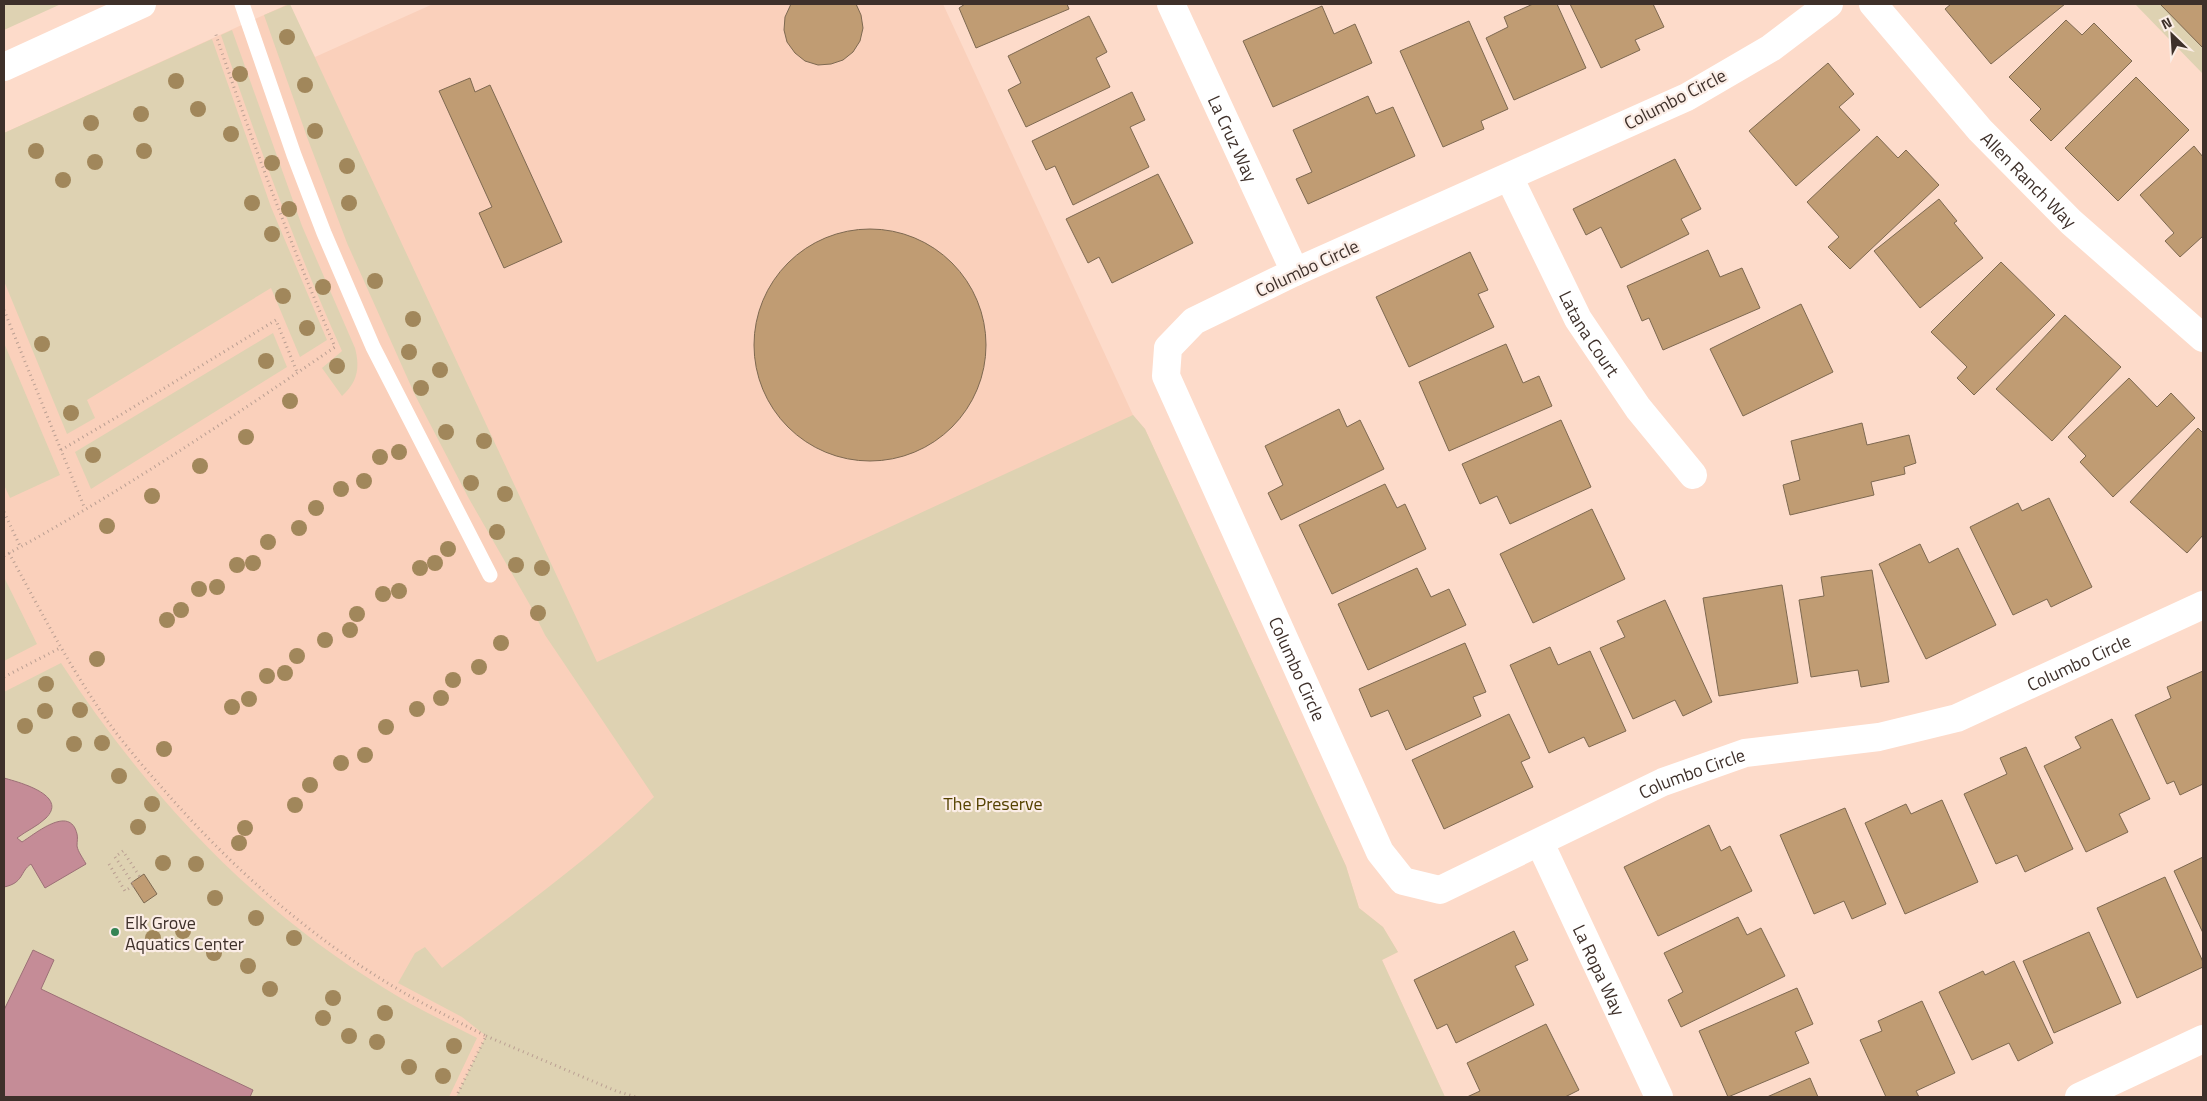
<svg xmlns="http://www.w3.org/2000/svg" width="2207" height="1101" font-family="'Titillium Web',sans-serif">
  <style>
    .built { fill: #fad0bb }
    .green { fill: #ded2b2 }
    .water { fill: #c58c97; stroke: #9c7076 }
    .building { fill: #c09c73; stroke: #7e6951 }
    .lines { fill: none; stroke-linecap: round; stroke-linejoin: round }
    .path { stroke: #ba9f92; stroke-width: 3; stroke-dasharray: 1 4; stroke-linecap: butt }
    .lane { stroke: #fff; stroke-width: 15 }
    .street { stroke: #fff; stroke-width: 28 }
    .secondary { stroke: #fff; stroke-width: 28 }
    .tree { fill: #a1875b }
    .poi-dot { fill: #358454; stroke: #fbede6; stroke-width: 2 }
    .labels { text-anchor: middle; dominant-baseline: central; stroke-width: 4.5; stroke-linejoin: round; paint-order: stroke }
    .street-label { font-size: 18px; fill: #3e302a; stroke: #fbede6 }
    .park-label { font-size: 18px; fill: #554200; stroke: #fbede6 }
    .poi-label { font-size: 18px; fill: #3e302a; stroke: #fbede6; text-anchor: start }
  </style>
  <rect width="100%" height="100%" fill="#fddbca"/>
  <!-- built -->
  <polygon class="built" points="288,4 315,57 433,4 943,4 1133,415 1145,429 1346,866 1359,908 1383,927 1398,952 1382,960 1445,1097 4,1097 4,133"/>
  <!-- green -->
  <g class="green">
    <polygon points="4,4 61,4 4,30"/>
    <path d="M290,4L597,662L1133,415L1145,429L1346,866L1359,908L1383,927L1398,952L1382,960L1445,1097H456L486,1036L462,1017L398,983L415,953L425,947L442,968C514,913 589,860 654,797L545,635L530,605L468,497L415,395L347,243L307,137L264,15Z"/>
    <polygon points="2135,4 2203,4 2203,74"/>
    <path d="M232,30L302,226L355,348C360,367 358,382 342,396L322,368L342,351C296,248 257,142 221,35Z"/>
    <polygon points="212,39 271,207 327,340 300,357 271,288 87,400 95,418 67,434 4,281 4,133"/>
    <polygon points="273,333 287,367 91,489 75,452"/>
    <polygon points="4,343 60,475 10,498 4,485"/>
    <polygon points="4,577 37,644 4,661"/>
    <path d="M61,663C146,793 251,907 384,988C414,1007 446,1022 477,1038L449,1097H4V692Z"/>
  </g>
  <!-- water -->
  <g class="water">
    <path d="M4,778C18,782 69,795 46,818C38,826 26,831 17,838L22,842C35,834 70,804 77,834C78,838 77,841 77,846C78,852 83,858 86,864L45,888L31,864C20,871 24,883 4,887Z"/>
    <polygon points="33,950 54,960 41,989 253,1090 250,1097 4,1097 4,1010"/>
  </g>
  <!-- building -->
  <g class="building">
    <polygon points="791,4 856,4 861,15 863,28 860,41 853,52 843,60 831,64 818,65 805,61 795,53 787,42 784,30 785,17"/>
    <polygon points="965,4 1067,4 1069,9 976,48 959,8"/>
    <polygon points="1533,4 1557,4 1586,68 1514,100 1486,38 1508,27 1504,17"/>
    <polygon points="1570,4 1653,4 1664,27 1635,40 1640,50 1601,68"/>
    <polygon points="1951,4 2065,4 1991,64 1945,9"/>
    <polygon points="2160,4 2203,4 2203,48"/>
    <polygon points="1322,6 1334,34 1355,24 1372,63 1273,107 1243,41"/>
    <polygon points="1089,16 1107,52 1096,58 1110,87 1026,127 1008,90 1021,83 1008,56"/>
    <polygon points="2066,20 2082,35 2094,23 2132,61 2051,141 2030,120 2041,109 2009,77"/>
    <polygon points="1469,21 1508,109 1481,121 1484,129 1443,147 1400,51"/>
    <polygon points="1828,63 1854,94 1839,107 1860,130 1796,186 1749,131"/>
    <polygon points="2136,77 2189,130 2118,201 2065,148"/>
    <polygon points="470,78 475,92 490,85 562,242 504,268 479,213 492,207 439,91"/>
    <polygon points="1132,92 1145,120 1130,127 1149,167 1073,205 1055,166 1046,170 1032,141"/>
    <polygon points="1368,96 1376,114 1393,107 1415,156 1308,204 1296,179 1312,172 1293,130"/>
    <polygon points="1877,136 1898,158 1906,150 1939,185 1850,269 1828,247 1839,237 1807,202"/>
    <polygon points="2194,146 2203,157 2203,236 2180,257 2165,241 2174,233 2140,195"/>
    <polygon points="1675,159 1701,209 1681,219 1689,234 1621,268 1601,227 1586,235 1573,209"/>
    <polygon points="1158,174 1193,243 1112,283 1099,257 1088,263 1066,219"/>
    <polygon points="1939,199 1957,221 1954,223 1983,258 1920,308 1874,251"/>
    <circle cx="870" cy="345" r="116"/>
    <polygon points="1708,250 1720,277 1742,268 1760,308 1663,350 1649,318 1642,321 1627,286"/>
    <polygon points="1470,252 1488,290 1478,294 1494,327 1409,367 1376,297"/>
    <polygon points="2001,262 2055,315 1974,395 1957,378 1967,367 1931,332"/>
    <polygon points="1801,304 1833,372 1743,416 1710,349"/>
    <polygon points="2065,315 2121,367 2052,441 1996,389"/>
    <polygon points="1506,344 1523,383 1539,376 1552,406 1449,451 1419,382"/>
    <polygon points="2129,378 2157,407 2171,393 2195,418 2113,497 2080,462 2086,456 2068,437"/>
    <polygon points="1339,409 1347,427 1360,420 1384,469 1281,520 1268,493 1283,485 1265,446"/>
    <polygon points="1561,420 1591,487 1510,524 1497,496 1480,504 1462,464"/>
    <polygon points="1862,423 1867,445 1909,435 1916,463 1904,467 1905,474 1871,482 1874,495 1790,515 1783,485 1800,480 1791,441"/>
    <polygon points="2198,428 2203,433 2203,535 2187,553 2130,502"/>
    <polygon points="1385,484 1397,508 1405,504 1426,549 1332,594 1299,525"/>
    <polygon points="2049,498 2092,587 2051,607 2047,599 2013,615 1970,527 2018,503 2022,511"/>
    <polygon points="1592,509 1625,579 1533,623 1500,554"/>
    <polygon points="1920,544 1929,563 1958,548 1996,625 1926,659 1879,564"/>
    <polygon points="1417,568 1431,597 1449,589 1466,625 1368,670 1338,604"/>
    <polygon points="1872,570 1889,682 1861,687 1858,670 1811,677 1799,600 1824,596 1821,577"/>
    <polygon points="1782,585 1798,683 1719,696 1703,598"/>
    <polygon points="1665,600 1712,702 1683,716 1675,700 1633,719 1600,648 1625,637 1617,621"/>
    <polygon points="1465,643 1486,692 1473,697 1481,716 1406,750 1388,710 1371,717 1359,689"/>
    <polygon points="1550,647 1558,665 1590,651 1626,731 1589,747 1584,737 1549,753 1510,665"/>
    <polygon points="2203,671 2203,784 2180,795 2174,781 2167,784 2135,715 2171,698 2167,687"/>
    <polygon points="1509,714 1530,758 1521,762 1533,787 1444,829 1412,760"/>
    <polygon points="2112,719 2150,799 2119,814 2128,832 2086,852 2044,766 2081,748 2075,737"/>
    <polygon points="2026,747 2073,849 2025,872 2017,855 1996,864 1964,794 2007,774 2000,758"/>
    <polygon points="1942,800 1978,882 1905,914 1865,823 1906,804 1911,814"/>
    <polygon points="1845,808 1886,904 1852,919 1844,901 1814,914 1780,835"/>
    <polygon points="1709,825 1721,851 1730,846 1752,891 1658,936 1624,867"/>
    <polygon points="2203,857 2203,933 2174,871"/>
    <polygon points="144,874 157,894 144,903 131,883"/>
    <polygon points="2165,877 2203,962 2203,967 2137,998 2097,908"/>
    <polygon points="1738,917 1747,935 1761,928 1785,976 1681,1027 1668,1000 1683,992 1664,953"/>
    <polygon points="1514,931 1528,960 1515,966 1534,1005 1456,1043 1447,1024 1437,1029 1414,980"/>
    <polygon points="2089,932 2121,1003 2054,1033 2023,961"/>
    <polygon points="2014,961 2053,1043 2018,1061 2009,1043 1972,1060 1939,992 1983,971 1985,975"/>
    <polygon points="1797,988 1813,1024 1795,1032 1809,1063 1728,1097 1699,1031"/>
    <polygon points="1922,1001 1955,1073 1916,1091 1919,1097 1886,1097 1860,1040 1882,1031 1878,1021"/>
    <polygon points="1546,1024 1579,1090 1565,1097 1467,1097 1480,1091 1467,1063"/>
    <polygon points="1810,1078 1818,1097 1767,1097"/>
  </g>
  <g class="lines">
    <!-- path -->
    <g class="path">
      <polyline points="4,310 85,509"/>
      <polyline points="61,450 122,414 276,320 297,372"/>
      <polyline points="4,512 20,546"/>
      <path d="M9,553C39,608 68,664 104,716C124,745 148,772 171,798C241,877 323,948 415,999C439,1012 462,1024 486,1036L456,1097"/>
      <path d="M4,556C119,493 227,421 335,347C290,243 251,139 215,32"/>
      <polyline points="4,677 60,648"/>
      <polyline points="109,864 125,891 134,885 115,857 123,851 140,877"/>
      <polyline points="486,1036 616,1091 636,1097"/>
    </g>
    <!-- lane -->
    <polyline class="lane" points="242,4 294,155 324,233 373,347 490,575"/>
    <!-- street -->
    <g class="street">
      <path id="s1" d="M1171,4L1295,272"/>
      <path id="s2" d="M1829,4L1771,48L1687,97L1295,272L1194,321L1168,348L1166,376L1380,852L1403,881L1440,890L1663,782L1745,753L1879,737L1957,718L2203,605"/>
      <path id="s3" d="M1873,4L1980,130L2071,222L2203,338"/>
      <path id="s4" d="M1509,177L1578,319L1638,408L1693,475"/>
      <path id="s5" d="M1540,843L1659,1097"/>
      <polyline points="2079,1097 2203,1039"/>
    </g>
    <!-- secondary -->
    <polyline class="secondary" points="4,67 142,4"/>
  </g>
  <!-- trees -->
  <g class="tree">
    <circle cx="287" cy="37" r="8"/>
    <circle cx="240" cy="74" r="8"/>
    <circle cx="176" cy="81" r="8"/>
    <circle cx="305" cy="85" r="8"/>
    <circle cx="198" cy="109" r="8"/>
    <circle cx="141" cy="114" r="8"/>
    <circle cx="91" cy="123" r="8"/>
    <circle cx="315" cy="131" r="8"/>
    <circle cx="231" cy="134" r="8"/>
    <circle cx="36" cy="151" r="8"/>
    <circle cx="144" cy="151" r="8"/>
    <circle cx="95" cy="162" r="8"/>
    <circle cx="272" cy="163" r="8"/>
    <circle cx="347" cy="166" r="8"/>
    <circle cx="63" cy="180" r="8"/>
    <circle cx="252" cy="203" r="8"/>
    <circle cx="349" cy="203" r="8"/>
    <circle cx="289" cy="209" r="8"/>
    <circle cx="272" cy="234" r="8"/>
    <circle cx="375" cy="281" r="8"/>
    <circle cx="323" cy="287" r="8"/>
    <circle cx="283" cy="296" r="8"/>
    <circle cx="413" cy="319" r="8"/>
    <circle cx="307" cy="328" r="8"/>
    <circle cx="42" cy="344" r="8"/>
    <circle cx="409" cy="352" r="8"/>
    <circle cx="266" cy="361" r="8"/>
    <circle cx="337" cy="366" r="8"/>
    <circle cx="440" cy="370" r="8"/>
    <circle cx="421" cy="388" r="8"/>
    <circle cx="290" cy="401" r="8"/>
    <circle cx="71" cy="413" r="8"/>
    <circle cx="446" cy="432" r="8"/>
    <circle cx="246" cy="437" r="8"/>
    <circle cx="484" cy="441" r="8"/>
    <circle cx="399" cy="452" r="8"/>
    <circle cx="93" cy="455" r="8"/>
    <circle cx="380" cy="457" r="8"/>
    <circle cx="200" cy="466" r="8"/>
    <circle cx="364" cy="481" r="8"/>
    <circle cx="471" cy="483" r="8"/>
    <circle cx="341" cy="489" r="8"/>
    <circle cx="505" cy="494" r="8"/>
    <circle cx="152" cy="496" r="8"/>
    <circle cx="316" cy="508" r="8"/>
    <circle cx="107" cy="526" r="8"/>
    <circle cx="299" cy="528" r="8"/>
    <circle cx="497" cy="532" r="8"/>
    <circle cx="268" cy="542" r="8"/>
    <circle cx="448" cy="549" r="8"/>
    <circle cx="253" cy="563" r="8"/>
    <circle cx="435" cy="563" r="8"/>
    <circle cx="237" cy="565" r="8"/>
    <circle cx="516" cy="565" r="8"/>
    <circle cx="420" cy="568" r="8"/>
    <circle cx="542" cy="568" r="8"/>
    <circle cx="217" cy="587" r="8"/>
    <circle cx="199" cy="589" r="8"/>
    <circle cx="399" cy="591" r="8"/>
    <circle cx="383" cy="594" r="8"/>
    <circle cx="181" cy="610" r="8"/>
    <circle cx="538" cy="613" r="8"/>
    <circle cx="357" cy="614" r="8"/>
    <circle cx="167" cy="620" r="8"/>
    <circle cx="350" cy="630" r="8"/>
    <circle cx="325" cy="640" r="8"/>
    <circle cx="501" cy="643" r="8"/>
    <circle cx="297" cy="656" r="8"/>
    <circle cx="97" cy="659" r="8"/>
    <circle cx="479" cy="667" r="8"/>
    <circle cx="285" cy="673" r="8"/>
    <circle cx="267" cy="676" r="8"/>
    <circle cx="453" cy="680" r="8"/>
    <circle cx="46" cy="684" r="8"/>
    <circle cx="441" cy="698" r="8"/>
    <circle cx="249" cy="699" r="8"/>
    <circle cx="232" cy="707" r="8"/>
    <circle cx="417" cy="709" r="8"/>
    <circle cx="80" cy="710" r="8"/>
    <circle cx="45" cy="711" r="8"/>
    <circle cx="25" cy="726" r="8"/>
    <circle cx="386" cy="727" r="8"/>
    <circle cx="102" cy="743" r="8"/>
    <circle cx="74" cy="744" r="8"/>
    <circle cx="164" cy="749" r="8"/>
    <circle cx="365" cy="755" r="8"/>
    <circle cx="341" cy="763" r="8"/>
    <circle cx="119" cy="776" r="8"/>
    <circle cx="310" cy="785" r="8"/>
    <circle cx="152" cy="804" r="8"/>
    <circle cx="295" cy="805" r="8"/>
    <circle cx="138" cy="827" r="8"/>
    <circle cx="245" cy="828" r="8"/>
    <circle cx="239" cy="843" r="8"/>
    <circle cx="163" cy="863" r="8"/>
    <circle cx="196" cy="864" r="8"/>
    <circle cx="215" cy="898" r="8"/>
    <circle cx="256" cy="918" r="8"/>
    <circle cx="183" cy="931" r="8"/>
    <circle cx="153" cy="938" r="8"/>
    <circle cx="294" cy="938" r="8"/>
    <circle cx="214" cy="953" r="8"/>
    <circle cx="248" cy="966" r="8"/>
    <circle cx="270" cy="989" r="8"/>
    <circle cx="333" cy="998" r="8"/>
    <circle cx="385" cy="1013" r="8"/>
    <circle cx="323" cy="1018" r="8"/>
    <circle cx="349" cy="1036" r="8"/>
    <circle cx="377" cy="1042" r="8"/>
    <circle cx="454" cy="1046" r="8"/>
    <circle cx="409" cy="1067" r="8"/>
    <circle cx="443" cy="1076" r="8"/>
  </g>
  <!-- markers -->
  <circle class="poi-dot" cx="115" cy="932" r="5"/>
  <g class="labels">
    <!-- street labels -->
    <g class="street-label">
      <text transform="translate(1675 99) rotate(-27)">Columbo Circle</text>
      <text stroke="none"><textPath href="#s1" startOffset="148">La Cruz Way</textPath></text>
      <text stroke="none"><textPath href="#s3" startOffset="235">Allen Ranch Way</textPath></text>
      <text transform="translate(1307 268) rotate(-25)">Columbo Circle</text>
      <text stroke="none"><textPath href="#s4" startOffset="176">Latana Court</textPath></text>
      <text stroke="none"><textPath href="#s2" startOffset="2058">Columbo Circle</textPath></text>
      <text stroke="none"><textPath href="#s2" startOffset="1098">Columbo Circle</textPath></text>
      <text stroke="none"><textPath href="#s2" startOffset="1652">Columbo Circle</textPath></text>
      <text stroke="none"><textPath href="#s5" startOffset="140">La Ropa Way</textPath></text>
    </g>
    <!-- park labels -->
    <g class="park-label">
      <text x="993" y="803">The Preserve</text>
    </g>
    <!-- poi labels -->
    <g class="poi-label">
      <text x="125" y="922">Elk Grove<tspan x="125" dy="21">Aquatics Center</tspan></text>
    </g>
  </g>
  <!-- border -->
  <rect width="2207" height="1101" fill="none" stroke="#3e302a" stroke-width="10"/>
  <!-- north arrow -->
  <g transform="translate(2172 35) rotate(335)" stroke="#fbede6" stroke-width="4" paint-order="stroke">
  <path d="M0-4L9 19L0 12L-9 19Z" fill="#3e302a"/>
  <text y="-8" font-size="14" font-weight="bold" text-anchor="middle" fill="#3e302a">N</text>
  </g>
</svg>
